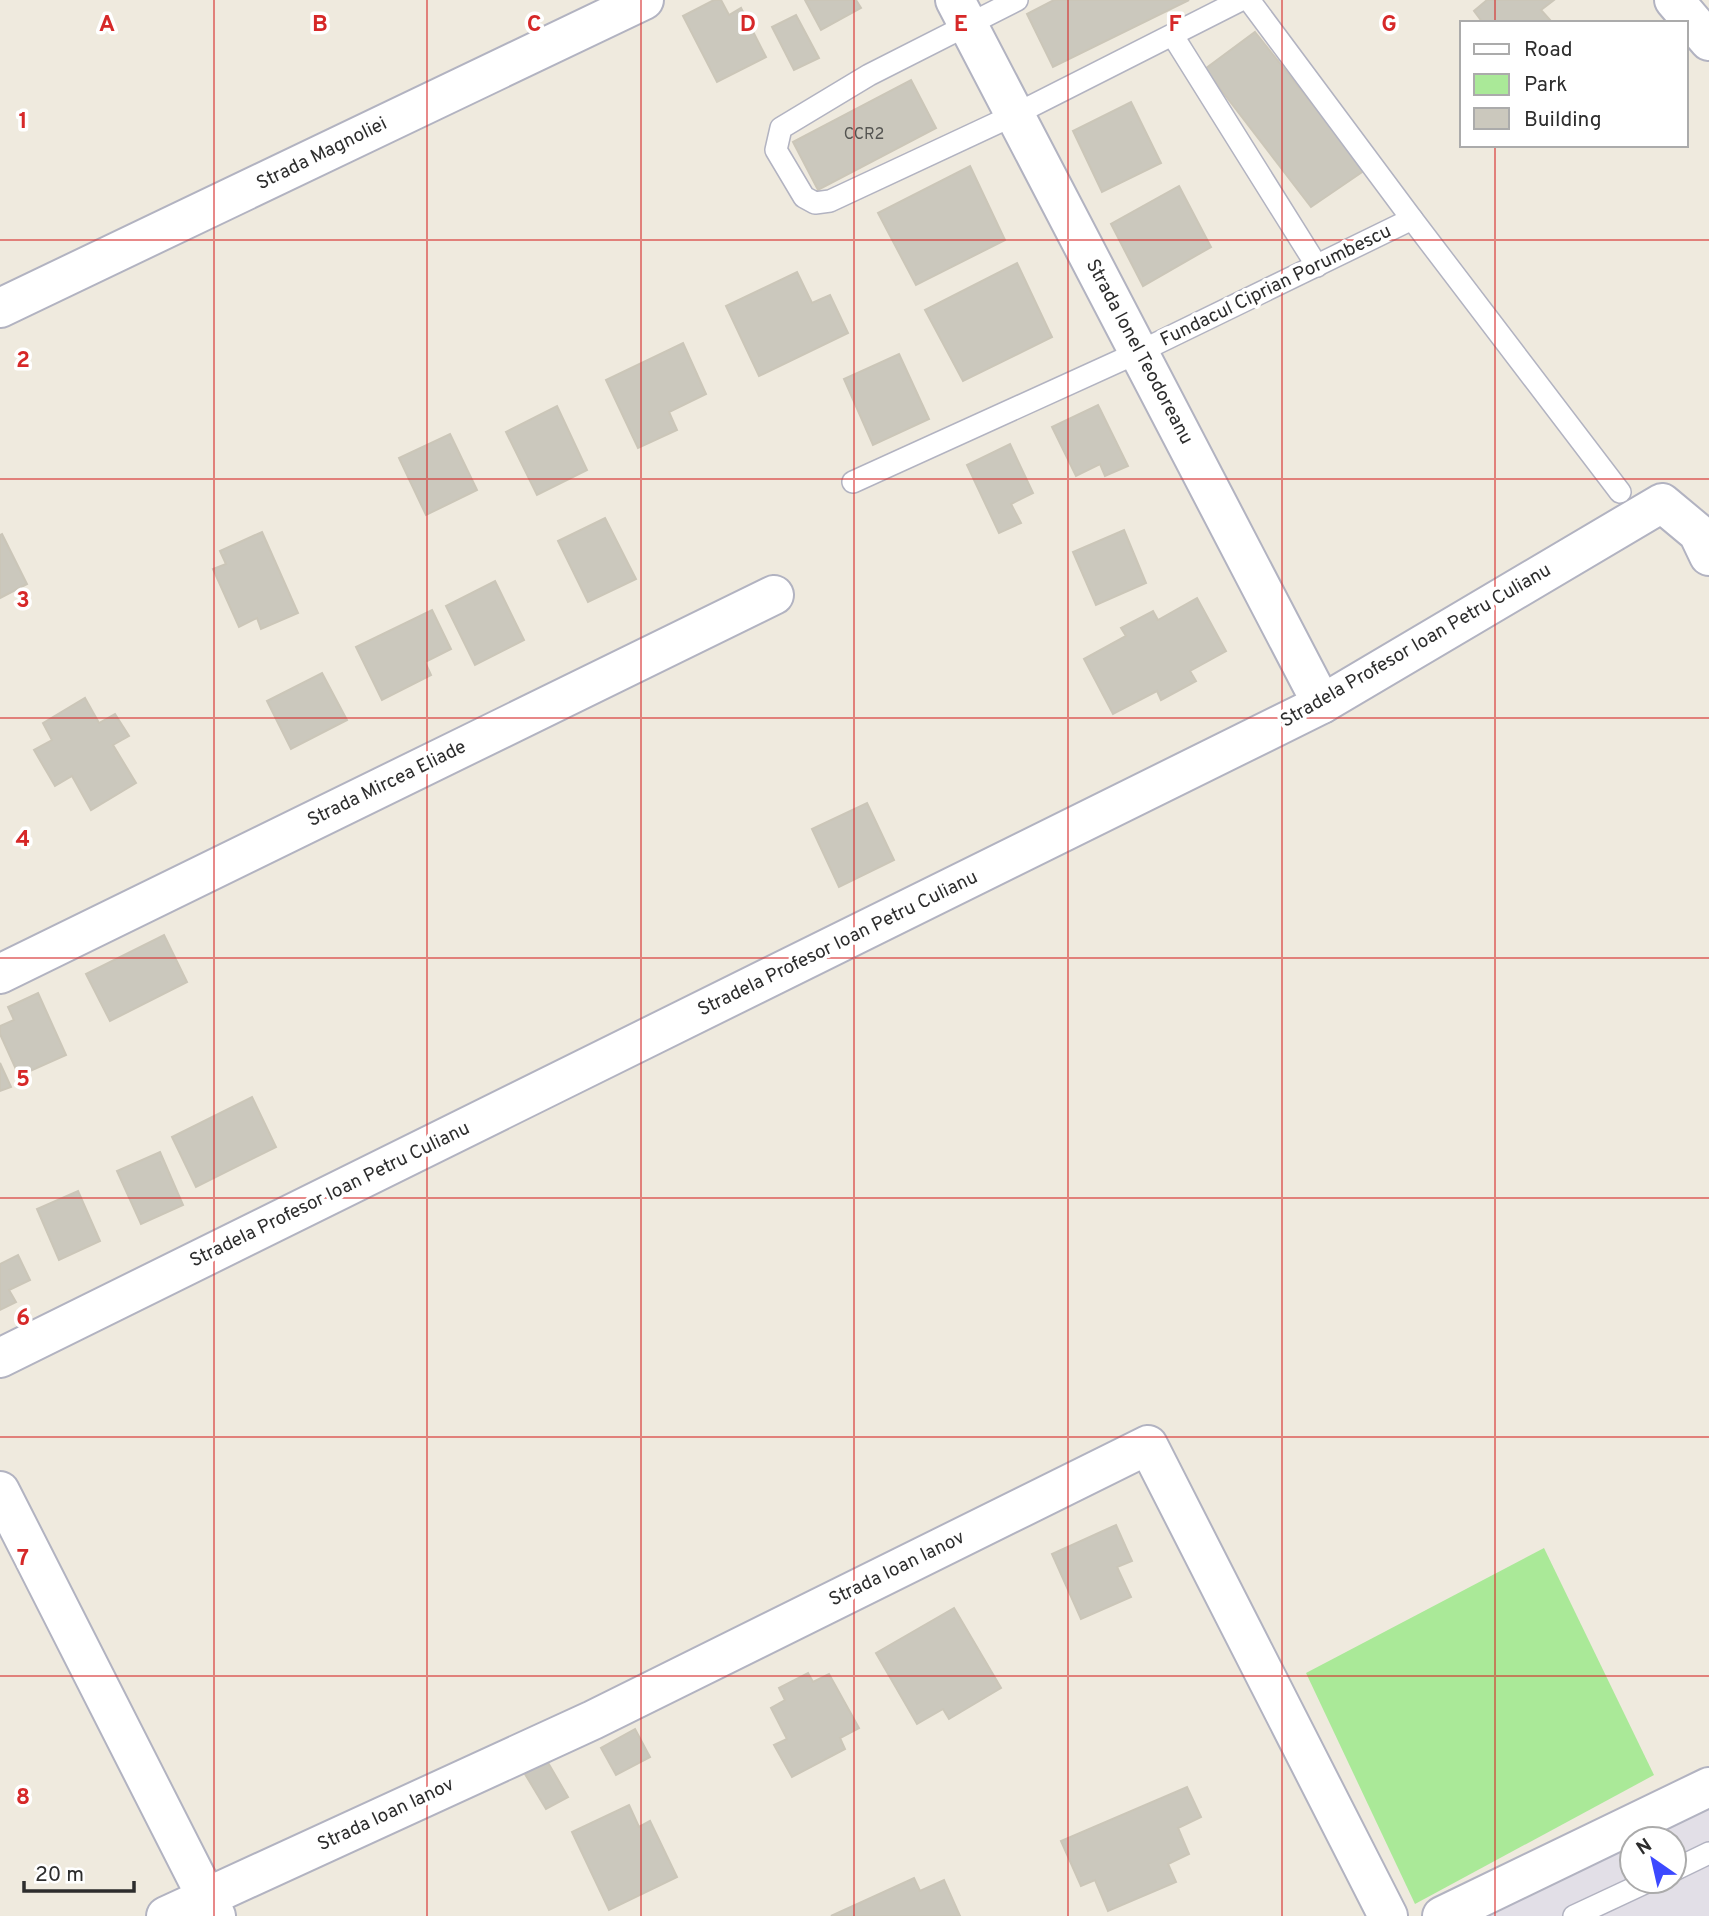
<svg xmlns="http://www.w3.org/2000/svg" width="1709" height="1916" font-family="Overpass,sans-serif">
  <style>
    .industrial { fill: #e2dfe7 }
    .green { fill: #aae998 }
    .building { fill: #cbc8bd; stroke: #cbc6b8; stroke-width: 2 }
    .lines { fill: none; stroke-linecap: round; stroke-linejoin: round }
    .lane-casing { stroke: #b2b3c1; stroke-width: 24 }
    .street-casing { stroke: #b2b3c1; stroke-width: 42 }
    .secondary-casing { stroke: #b2b3c1; stroke-width: 42 }
    .lane { stroke: #fff; stroke-width: 21 }
    .street { stroke: #fff; stroke-width: 38 }
    .secondary { stroke: #fff; stroke-width: 38 }
    .grid { fill: none; stroke: #d62828; stroke-width: 2; stroke-opacity: 0.55 }
    .labels { text-anchor: middle; dominant-baseline: central; stroke-width: 7; stroke-linejoin: round; paint-order: stroke }
    .number-label { font-size: 16px; fill: #545451 }
    .street-label { font-size: 19px; fill: #2d2d2d; stroke: #fff }
    .grid-label { font-size: 23px; text-anchor: middle; font-weight: bold; fill: #d62828; stroke: #fff; stroke-width: 7; stroke-linejoin: round; paint-order: stroke }
  </style>
  <rect width="100%" height="100%" fill="#efeade"/>
  <!-- industrial -->
  <polygon class="industrial" points="1709,1808 1709,1916 1482,1916 1632,1844 1632,1881 1674,1881 1674,1839 1643,1839"/>
  <!-- green -->
  <polygon class="green" points="1544,1548 1654,1775 1415,1904 1306,1673"/>
  <!-- building -->
  <g class="building">
    <polygon points="714,0 721,0 729,15 741,8 766,57 717,82 683,16"/>
    <polygon points="805,0 856,0 861,8 821,30"/>
    <polygon points="1054,0 1189,0 1053,67 1027,14"/>
    <polygon points="1487,0 1554,0 1541,10 1551,21 1483,23 1474,11"/>
    <polygon points="796,15 819,58 794,70 772,27"/>
    <polygon points="1255,32 1365,170 1311,207 1205,69"/>
    <polygon points="911,80 936,128 818,190 793,142"/>
    <polygon points="1131,102 1161,163 1102,192 1073,131"/>
    <polygon points="970,166 1005,240 916,285 878,213"/>
    <polygon points="1179,186 1211,247 1143,286 1111,224"/>
    <polygon points="1017,263 1052,337 963,381 925,310"/>
    <polygon points="797,272 812,303 830,295 848,333 759,376 726,306"/>
    <polygon points="683,343 706,394 669,412 677,430 638,448 606,380"/>
    <polygon points="899,354 929,419 873,445 844,379"/>
    <polygon points="1098,405 1128,466 1105,476 1100,464 1076,476 1052,427"/>
    <polygon points="557,406 587,470 537,495 506,432"/>
    <polygon points="450,434 477,490 426,515 399,458"/>
    <polygon points="1010,444 1033,493 1011,504 1021,523 999,533 967,465"/>
    <polygon points="605,518 636,579 588,602 558,541"/>
    <polygon points="1124,530 1146,583 1096,605 1073,552"/>
    <polygon points="262,532 298,613 261,629 257,618 239,627 213,569 226,564 220,551"/>
    <polygon points="2,534 27,584 0,598 0,535"/>
    <polygon points="495,581 524,640 475,665 446,606"/>
    <polygon points="1197,598 1226,651 1190,671 1196,681 1161,700 1157,691 1113,714 1084,659 1126,636 1121,628 1153,611 1158,620"/>
    <polygon points="432,610 451,649 425,662 431,675 382,700 356,647"/>
    <polygon points="322,673 347,720 291,749 267,701"/>
    <polygon points="85,698 99,723 115,714 129,736 113,745 136,783 91,810 72,776 55,786 34,750 52,740 43,723"/>
    <polygon points="867,803 894,860 839,887 812,829"/>
    <polygon points="164,935 187,982 110,1021 86,974"/>
    <polygon points="38,993 66,1055 19,1076 0,1034 0,1026 14,1020 8,1007"/>
    <polygon points="0,1063 11,1087 0,1091"/>
    <polygon points="252,1097 276,1147 196,1187 172,1137"/>
    <polygon points="160,1152 183,1205 141,1224 117,1171"/>
    <polygon points="78,1191 100,1241 59,1260 37,1209"/>
    <polygon points="18,1255 30,1280 9,1290 16,1302 0,1310 0,1264"/>
    <polygon points="1116,1525 1132,1561 1117,1567 1131,1597 1081,1619 1052,1554"/>
    <polygon points="954,1608 1001,1688 949,1719 943,1709 917,1724 876,1653"/>
    <polygon points="808,1673 813,1682 829,1674 859,1728 840,1738 845,1749 792,1777 774,1745 787,1739 771,1708 785,1700 779,1688"/>
    <polygon points="635,1729 650,1757 616,1775 601,1748"/>
    <polygon points="547,1761 568,1797 546,1809 525,1774"/>
    <polygon points="1187,1787 1201,1817 1178,1828 1189,1854 1168,1864 1176,1882 1108,1911 1095,1880 1081,1886 1061,1841"/>
    <polygon points="629,1805 639,1827 650,1821 677,1877 609,1910 572,1832"/>
    <polygon points="914,1878 920,1891 944,1880 960,1916 831,1916"/>
  </g>
  <g class="lines">
    <!-- lane casing -->
    <g class="lane-casing">
      <g id="lane">
        <polyline points="1017,0 869,75 781,128 776,150 804,197 815,203 830,201 1014,115 1241,0"/>
        <polyline points="1249,0 1412,219 1620,492"/>
        <polyline points="1173,36 1317,266"/>
        <polyline points="853,482 1139,352 1412,219"/>
        <polyline points="1674,1870 1709,1853"/>
        <polyline points="1574,1916 1649,1881"/>
      </g>
    </g>
    <!-- street casing -->
    <g class="street-casing">
      <g id="street">
        <polyline points="955,0 1322,704"/>
        <polyline points="0,308 644,0"/>
        <polyline points="0,974 774,595"/>
        <polyline points="0,1358 1322,704 1662,503 1698,533 1709,556"/>
        <polyline points="0,1491 216,1916"/>
        <polyline points="166,1916 593,1720 1148,1445 1388,1916"/>
        <polyline points="1442,1916 1709,1787"/>
      </g>
    </g>
    <!-- secondary casing -->
    <g class="secondary-casing">
      <polyline id="secondary" points="1674,0 1709,41"/>
    </g>
    <!-- lane -->
    <use href="#lane" class="lane"/>
    <!-- street -->
    <use href="#street" class="street"/>
    <!-- secondary -->
    <use href="#secondary" class="secondary"/>
  </g>
  <!-- grid -->
  <path class="grid" d="M214,0V1916M427,0V1916M641,0V1916M854,0V1916M1068,0V1916M1282,0V1916M1495,0V23M1495,145V1916M0,240H1709M0,479H1709M0,718H1709M0,958H1709M0,1198H1709M0,1437H1709M0,1676H1709"/>
  <g class="labels">
    <!-- number labels -->
    <g class="number-label">
      <text x="864" y="135">CCR2</text>
    </g>
    <!-- street labels -->
    <g class="street-label">
      <text transform="translate(322 154) rotate(-26)">Strada Magnoliei</text>
      <text transform="translate(1276 286) rotate(-26)">Fundacul Ciprian Porumbescu</text>
      <text transform="translate(1139 352) rotate(62)">Strada Ionel Teodoreanu</text>
      <text transform="translate(1416 646) rotate(-30)">Stradela Profesor Ioan Petru Culianu</text>
      <text transform="translate(387 784) rotate(-26)">Strada Mircea Eliade</text>
      <text transform="translate(838 944) rotate(-26)">Stradela Profesor Ioan Petru Culianu</text>
      <text transform="translate(330 1195) rotate(-26)">Stradela Profesor Ioan Petru Culianu</text>
      <text transform="translate(897 1569) rotate(-26)">Strada Ioan Ianov</text>
      <text transform="translate(386 1815) rotate(-25)">Strada Ioan Ianov</text>
    </g>
  </g>
  <g class="grid-label">
    <text x="107" y="31">A</text>
    <text x="320" y="31">B</text>
    <text x="534" y="31">C</text>
    <text x="748" y="31">D</text>
    <text x="961" y="31">E</text>
    <text x="1175" y="31">F</text>
    <text x="1389" y="31">G</text>
    <text x="23" y="128">1</text>
    <text x="23" y="367">2</text>
    <text x="23" y="607">3</text>
    <text x="23" y="846">4</text>
    <text x="23" y="1086">5</text>
    <text x="23" y="1325">6</text>
    <text x="23" y="1565">7</text>
    <text x="23" y="1804">8</text>
  </g>
  <!-- legend -->
  <rect x="1460" y="21" width="228" height="126" fill="#ffffff" stroke="#ababab" stroke-width="2"/>
  <rect x="1474" y="44" width="35" height="10" fill="#ffffff" stroke="#ababab" stroke-width="2"/>
  <text x="1524" y="56" font-size="21" fill="#2d2d2d">Road</text>
  <rect x="1474" y="74" width="35" height="21" fill="#aae998" stroke="#ababab" stroke-width="2"/>
  <text x="1524" y="91" font-size="21" fill="#2d2d2d">Park</text>
  <rect x="1474" y="108" width="35" height="21" fill="#cbc8bd" stroke="#ababab" stroke-width="2"/>
  <text x="1524" y="126" font-size="21" fill="#2d2d2d">Building</text>
  <!-- north arrow -->
  <g transform="translate(1653 1860) rotate(326)"><circle r="33" fill="#ffffff" stroke="#ababab" stroke-width="2"/>
  <path d="M0-5L12 26L0 18L-12 26Z" fill="#3c49ff"/>
  <text y="-10" font-size="19" font-weight="bold" text-anchor="middle" fill="#2d2d2d">N</text>
  </g>
  <!-- scale -->
  <path d="M24 1881v10h110v-10" fill="none" stroke="#2d2d2d" stroke-width="3.5"/>
  <text x="35" y="1881" font-size="21" fill="#2d2d2d" stroke="#ffffff" stroke-width="5" paint-order="stroke">20 m</text>
</svg>
